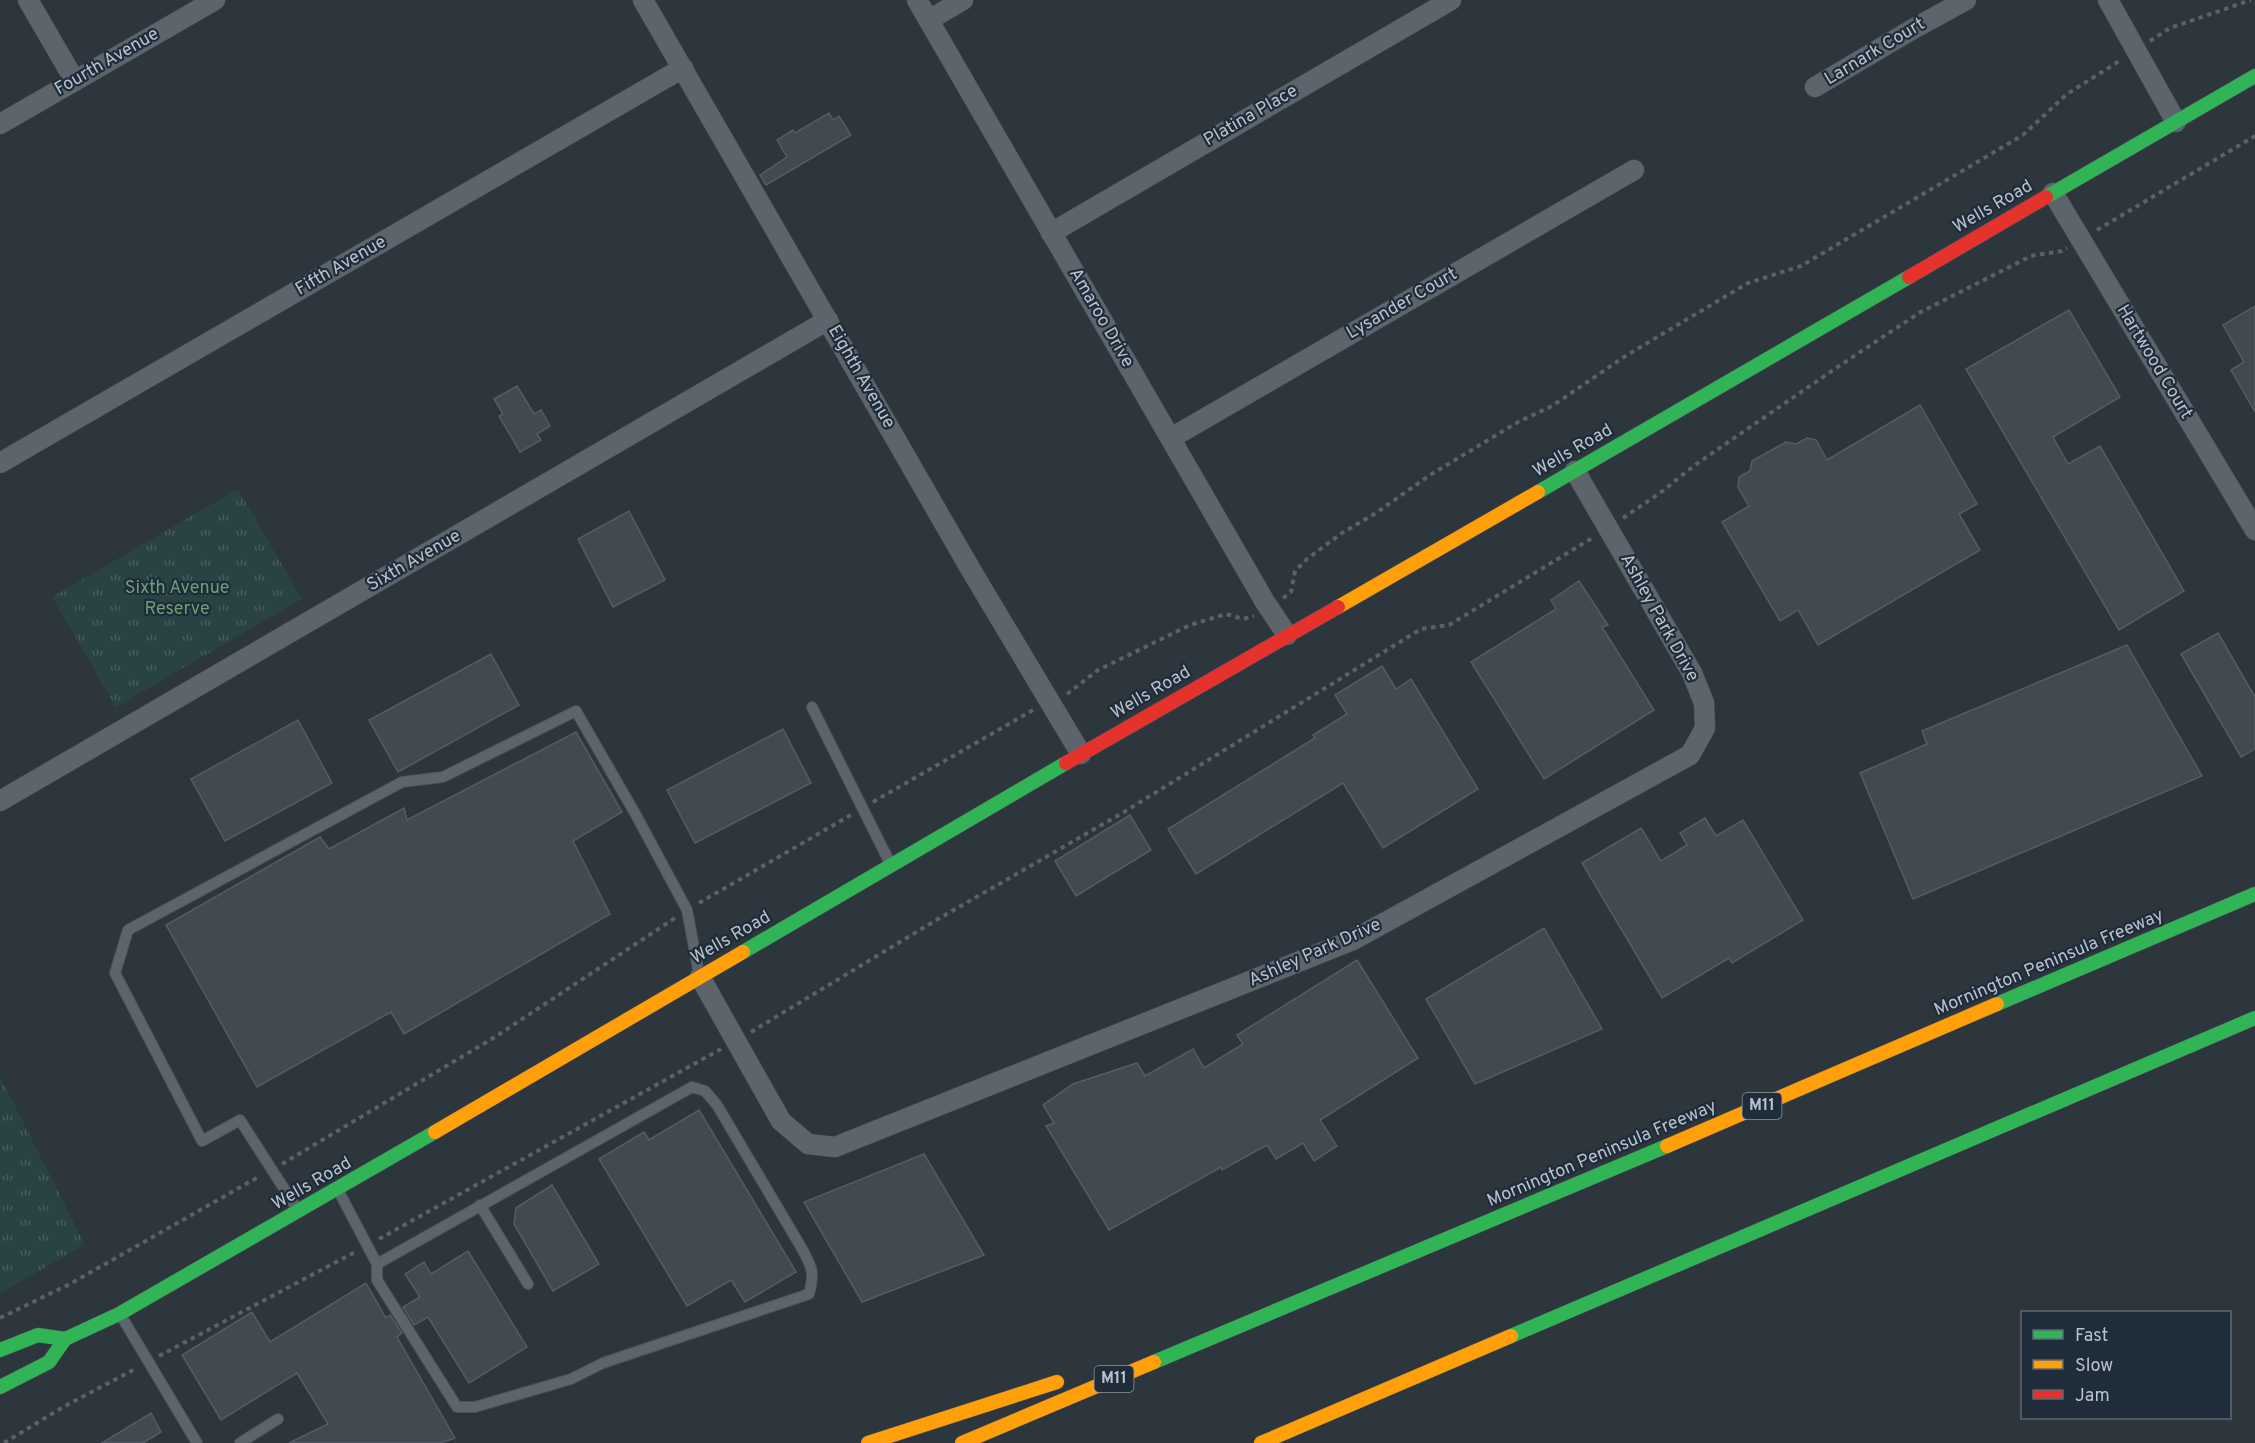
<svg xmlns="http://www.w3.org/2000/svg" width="2255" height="1443" font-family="Overpass,sans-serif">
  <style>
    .park { fill: url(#park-tufts) }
    .building { fill: #424950; stroke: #555c65; stroke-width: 1.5 }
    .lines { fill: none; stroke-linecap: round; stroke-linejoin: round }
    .lane-casing { stroke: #4c5157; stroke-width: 12 }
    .street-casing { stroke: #4c5157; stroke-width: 21 }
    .fast-casing { stroke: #4c5157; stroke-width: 15 }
    .slow-casing { stroke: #4c5157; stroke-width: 15 }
    .jam-casing { stroke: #4c5157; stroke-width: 15 }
    .path { stroke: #5b6267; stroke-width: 4; stroke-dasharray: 4.5 4.5; stroke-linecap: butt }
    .lane { stroke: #5e646b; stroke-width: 10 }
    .street { stroke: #5e646b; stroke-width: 20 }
    .fast { stroke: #30b455; stroke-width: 14 }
    .slow { stroke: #ff9f0a; stroke-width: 14 }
    .jam { stroke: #e5322d; stroke-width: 14 }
    .labels { text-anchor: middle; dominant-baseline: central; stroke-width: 4.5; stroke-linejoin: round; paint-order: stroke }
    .shield { fill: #1f2c39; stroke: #8a95a1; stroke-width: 1.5 }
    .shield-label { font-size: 16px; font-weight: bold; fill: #b8c2cd }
    .street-label { font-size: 18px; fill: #b8c2cd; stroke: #1f2c39 }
    .park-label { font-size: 18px; fill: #6e9f76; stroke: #1f2c39 }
  </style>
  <defs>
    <pattern id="park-tufts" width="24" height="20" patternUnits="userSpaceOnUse" patternTransform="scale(1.5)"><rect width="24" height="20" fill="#294244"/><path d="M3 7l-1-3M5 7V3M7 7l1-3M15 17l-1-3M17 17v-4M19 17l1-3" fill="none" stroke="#465c5e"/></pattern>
  </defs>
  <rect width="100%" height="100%" fill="#2d353d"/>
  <!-- park -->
  <g class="park">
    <polygon points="238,489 302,599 116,707 52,597"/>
    <polygon points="0,1076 85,1245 0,1293"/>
  </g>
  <!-- building -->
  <g class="building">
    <polygon points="829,113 833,120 839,116 851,135 766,185 760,175 787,157 777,140 793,130 795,133"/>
    <polygon points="2255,306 2255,412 2231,370 2244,362 2223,325"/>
    <polygon points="2069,310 2120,397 2053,437 2068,464 2100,446 2184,591 2119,630 1966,369"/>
    <polygon points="517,386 534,414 541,410 550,426 537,434 541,440 520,452 499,416 503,414 494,399"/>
    <polygon points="1920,405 1977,504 1959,514 1980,550 1818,645 1798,610 1780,621 1722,522 1749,506 1738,487 1739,477 1750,471 1752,461 1786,442 1796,444 1807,438 1816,440 1827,460"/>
    <polygon points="629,511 665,580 613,607 578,539"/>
    <polygon points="1579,581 1608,625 1602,627 1654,710 1544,779 1471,662 1556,609 1551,600"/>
    <polygon points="2218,633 2255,697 2255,749 2241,757 2181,654"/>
    <polygon points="2127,645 2202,776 1913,899 1860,773 1927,744 1922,731"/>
    <polygon points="491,654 519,705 398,772 369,720"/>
    <polygon points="1382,666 1396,689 1411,679 1478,789 1383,848 1343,783 1196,874 1168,829 1315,738 1313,735 1347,714 1335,695"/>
    <polygon points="298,720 332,783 225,841 191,779"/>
    <polygon points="783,729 811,783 695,843 667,790"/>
    <polygon points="576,732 622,812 573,841 610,914 404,1034 391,1012 257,1087 166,925 320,837 329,849 404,808 407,820"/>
    <polygon points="1130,815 1151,850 1076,896 1055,861"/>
    <polygon points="1705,818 1716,836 1743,820 1803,920 1732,963 1729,958 1662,998 1582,863 1641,828 1661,861 1687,845 1680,833"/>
    <polygon points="1544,928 1602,1029 1475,1084 1426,999"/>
    <polygon points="1357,960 1418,1058 1320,1120 1337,1146 1314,1161 1303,1143 1276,1159 1267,1145 1222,1170 1221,1167 1109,1230 1046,1126 1054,1123 1043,1105 1073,1084 1137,1063 1145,1076 1193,1049 1204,1068 1243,1044 1237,1035"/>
    <polygon points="699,1110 796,1272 745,1302 731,1280 687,1306 599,1159 644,1132 649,1140"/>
    <polygon points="924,1154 984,1255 862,1302 804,1202"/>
    <polygon points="552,1185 599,1264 553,1291 514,1224 516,1208"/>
    <polygon points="468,1251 527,1347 469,1383 428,1317 414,1325 403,1307 420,1297 405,1274 424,1262 431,1274"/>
    <polygon points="366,1283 386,1318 390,1315 402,1333 397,1337 455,1438 440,1443 289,1443 328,1424 297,1373 221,1420 182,1355 252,1312 270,1342"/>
    <polygon points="151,1413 161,1432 143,1443 102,1443"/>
  </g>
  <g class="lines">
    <!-- lane casing -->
    <g class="lane-casing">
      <g id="lane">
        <polyline points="812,707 891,865"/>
        <path d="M338,1190L377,1264L692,1087L705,1091L717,1105L801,1247C812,1267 815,1272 809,1294L603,1363L571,1379L475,1407H457L377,1280V1264"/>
        <polyline points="480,1205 528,1284"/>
        <polyline points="299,1212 240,1120 202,1141 115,973 128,930 402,782 443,777 576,711 636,815 687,910 699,974"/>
        <polyline points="120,1314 197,1443"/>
        <polyline points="240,1443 278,1419"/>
      </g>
    </g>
    <!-- street casing -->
    <g class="street-casing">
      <g id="street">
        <polyline points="28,0 75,81"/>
        <polyline points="643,0 971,570 1081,754"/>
        <polyline points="917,0 1265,602 1287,635"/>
        <polyline points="2108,0 2176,122"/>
        <polyline points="929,20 963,0"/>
        <polyline points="1815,87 1913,29 1966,0"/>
        <polyline points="0,124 215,0"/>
        <polyline points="2053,193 2255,530"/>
        <polyline points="1051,233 1451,0"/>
        <polyline points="1171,438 1634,170"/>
        <polyline points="0,463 683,68"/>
        <polyline points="0,801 828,320"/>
        <polyline points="700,977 781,1121 808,1144 835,1147 1353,940 1690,755 1705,728 1704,703 1692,673 1575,471"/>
      </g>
    </g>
    <!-- fast casing -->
    <g class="fast-casing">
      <g id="fast">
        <polyline points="2046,197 2255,76"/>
        <polyline points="1538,492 1909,277"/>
        <polyline points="743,952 1066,763"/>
        <polyline points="1997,1004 2255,894"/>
        <polyline points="1511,1336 2255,1018"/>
        <polyline points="0,1350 38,1335 65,1339"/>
        <polyline points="1154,1362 1667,1146"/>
        <polyline points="0,1387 49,1362 65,1339 119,1314 435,1132"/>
      </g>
    </g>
    <!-- slow casing -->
    <g class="slow-casing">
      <g id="slow">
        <polyline points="1338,607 1538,492"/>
        <polyline points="435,1132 743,952"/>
        <polyline points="1667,1146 1997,1004"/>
        <polyline points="868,1443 1057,1382"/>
        <polyline points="962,1443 1154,1362"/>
        <polyline points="1261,1443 1511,1336"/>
      </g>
    </g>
    <!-- jam casing -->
    <g class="jam-casing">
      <g id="jam">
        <polyline points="1909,277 2046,197"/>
        <polyline points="1066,763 1338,607"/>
      </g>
    </g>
    <!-- path -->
    <g class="path">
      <polyline points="2150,41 2170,28 2251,0"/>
      <polyline points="2097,230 2255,136"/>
      <polyline points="1623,518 1660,493 1695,465 1839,366 1919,313 2031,256 2062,251 2067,248"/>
      <polyline points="1283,598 1291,592 1295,571 1307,559 1342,533 1376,513 1430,475 1518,422 1552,406 1627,355 1748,283 1801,266 2023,135 2067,94 2121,60"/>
      <polyline points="1067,694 1098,670 1190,625 1226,614 1243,619 1254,616"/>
      <polyline points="873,802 1033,710"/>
      <polyline points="699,903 851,815"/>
      <polyline points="751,1032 933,922 1124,812 1421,629 1449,625 1594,537"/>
      <polyline points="282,1164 495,1037 675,918"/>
      <polyline points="379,1239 721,1049"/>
      <polyline points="0,1318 70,1284 260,1176"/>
      <polyline points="159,1356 357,1251"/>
      <polyline points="4,1443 65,1406 137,1368"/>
    </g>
    <!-- lane -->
    <use href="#lane" class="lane"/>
    <!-- street -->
    <use href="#street" class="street"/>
    <!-- fast -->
    <use href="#fast" class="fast"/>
    <!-- slow -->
    <use href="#slow" class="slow"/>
    <!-- jam -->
    <use href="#jam" class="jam"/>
  </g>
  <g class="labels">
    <!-- shield labels -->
    <g class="shield">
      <rect x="1742.5" y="1093" width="39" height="26" rx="4.5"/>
      <rect x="1094.5" y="1366" width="39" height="26" rx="4.5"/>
    </g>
    <g class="shield-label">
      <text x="1762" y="1106">M11</text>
      <text x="1114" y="1379">M11</text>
    </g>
    <!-- street labels -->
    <g class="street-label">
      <text transform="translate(1875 52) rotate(-31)">Larnark Court</text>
      <text transform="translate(107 62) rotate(-30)">Fourth Avenue</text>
      <text transform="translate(1251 116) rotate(-30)">Platina Place</text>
      <text transform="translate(1993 207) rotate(-30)">Wells Road</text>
      <text transform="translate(341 266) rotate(-30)">Fifth Avenue</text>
      <text transform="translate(1402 304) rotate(-30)">Lysander Court</text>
      <text transform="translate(1101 318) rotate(60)">Amaroo Drive</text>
      <text transform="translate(2154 362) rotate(59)">Hartwood Court</text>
      <text transform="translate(861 377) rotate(60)">Eighth Avenue</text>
      <text transform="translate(1573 451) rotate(-30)">Wells Road</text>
      <text transform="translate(414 561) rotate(-30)">Sixth Avenue</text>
      <text transform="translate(1659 618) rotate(61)">Ashley Park Drive</text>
      <text transform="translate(1151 693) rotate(-30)">Wells Road</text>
      <text transform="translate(731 938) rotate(-30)">Wells Road</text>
      <text transform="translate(1315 953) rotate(-24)">Ashley Park Drive</text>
      <text transform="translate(2049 963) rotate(-23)">Mornington Peninsula Freeway</text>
      <text transform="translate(1602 1154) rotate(-23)">Mornington Peninsula Freeway</text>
      <text transform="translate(312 1184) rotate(-30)">Wells Road</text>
    </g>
    <!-- park labels -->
    <g class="park-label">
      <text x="177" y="588">Sixth Avenue<tspan x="177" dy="21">Reserve</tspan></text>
    </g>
  </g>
  <!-- legend -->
  <rect x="2021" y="1311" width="210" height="108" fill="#1f2c39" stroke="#5c6874" stroke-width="1.5"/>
  <rect x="2033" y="1330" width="30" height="9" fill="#30b455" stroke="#5c6874" stroke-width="1.5"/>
  <text x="2075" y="1341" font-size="18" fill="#b8c2cd">Fast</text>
  <rect x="2033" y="1360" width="30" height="9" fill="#ff9f0a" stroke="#5c6874" stroke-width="1.5"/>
  <text x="2075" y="1371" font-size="18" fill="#b8c2cd">Slow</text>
  <rect x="2033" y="1390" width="30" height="9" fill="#e5322d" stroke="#5c6874" stroke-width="1.5"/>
  <text x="2075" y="1401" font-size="18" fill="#b8c2cd">Jam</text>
</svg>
